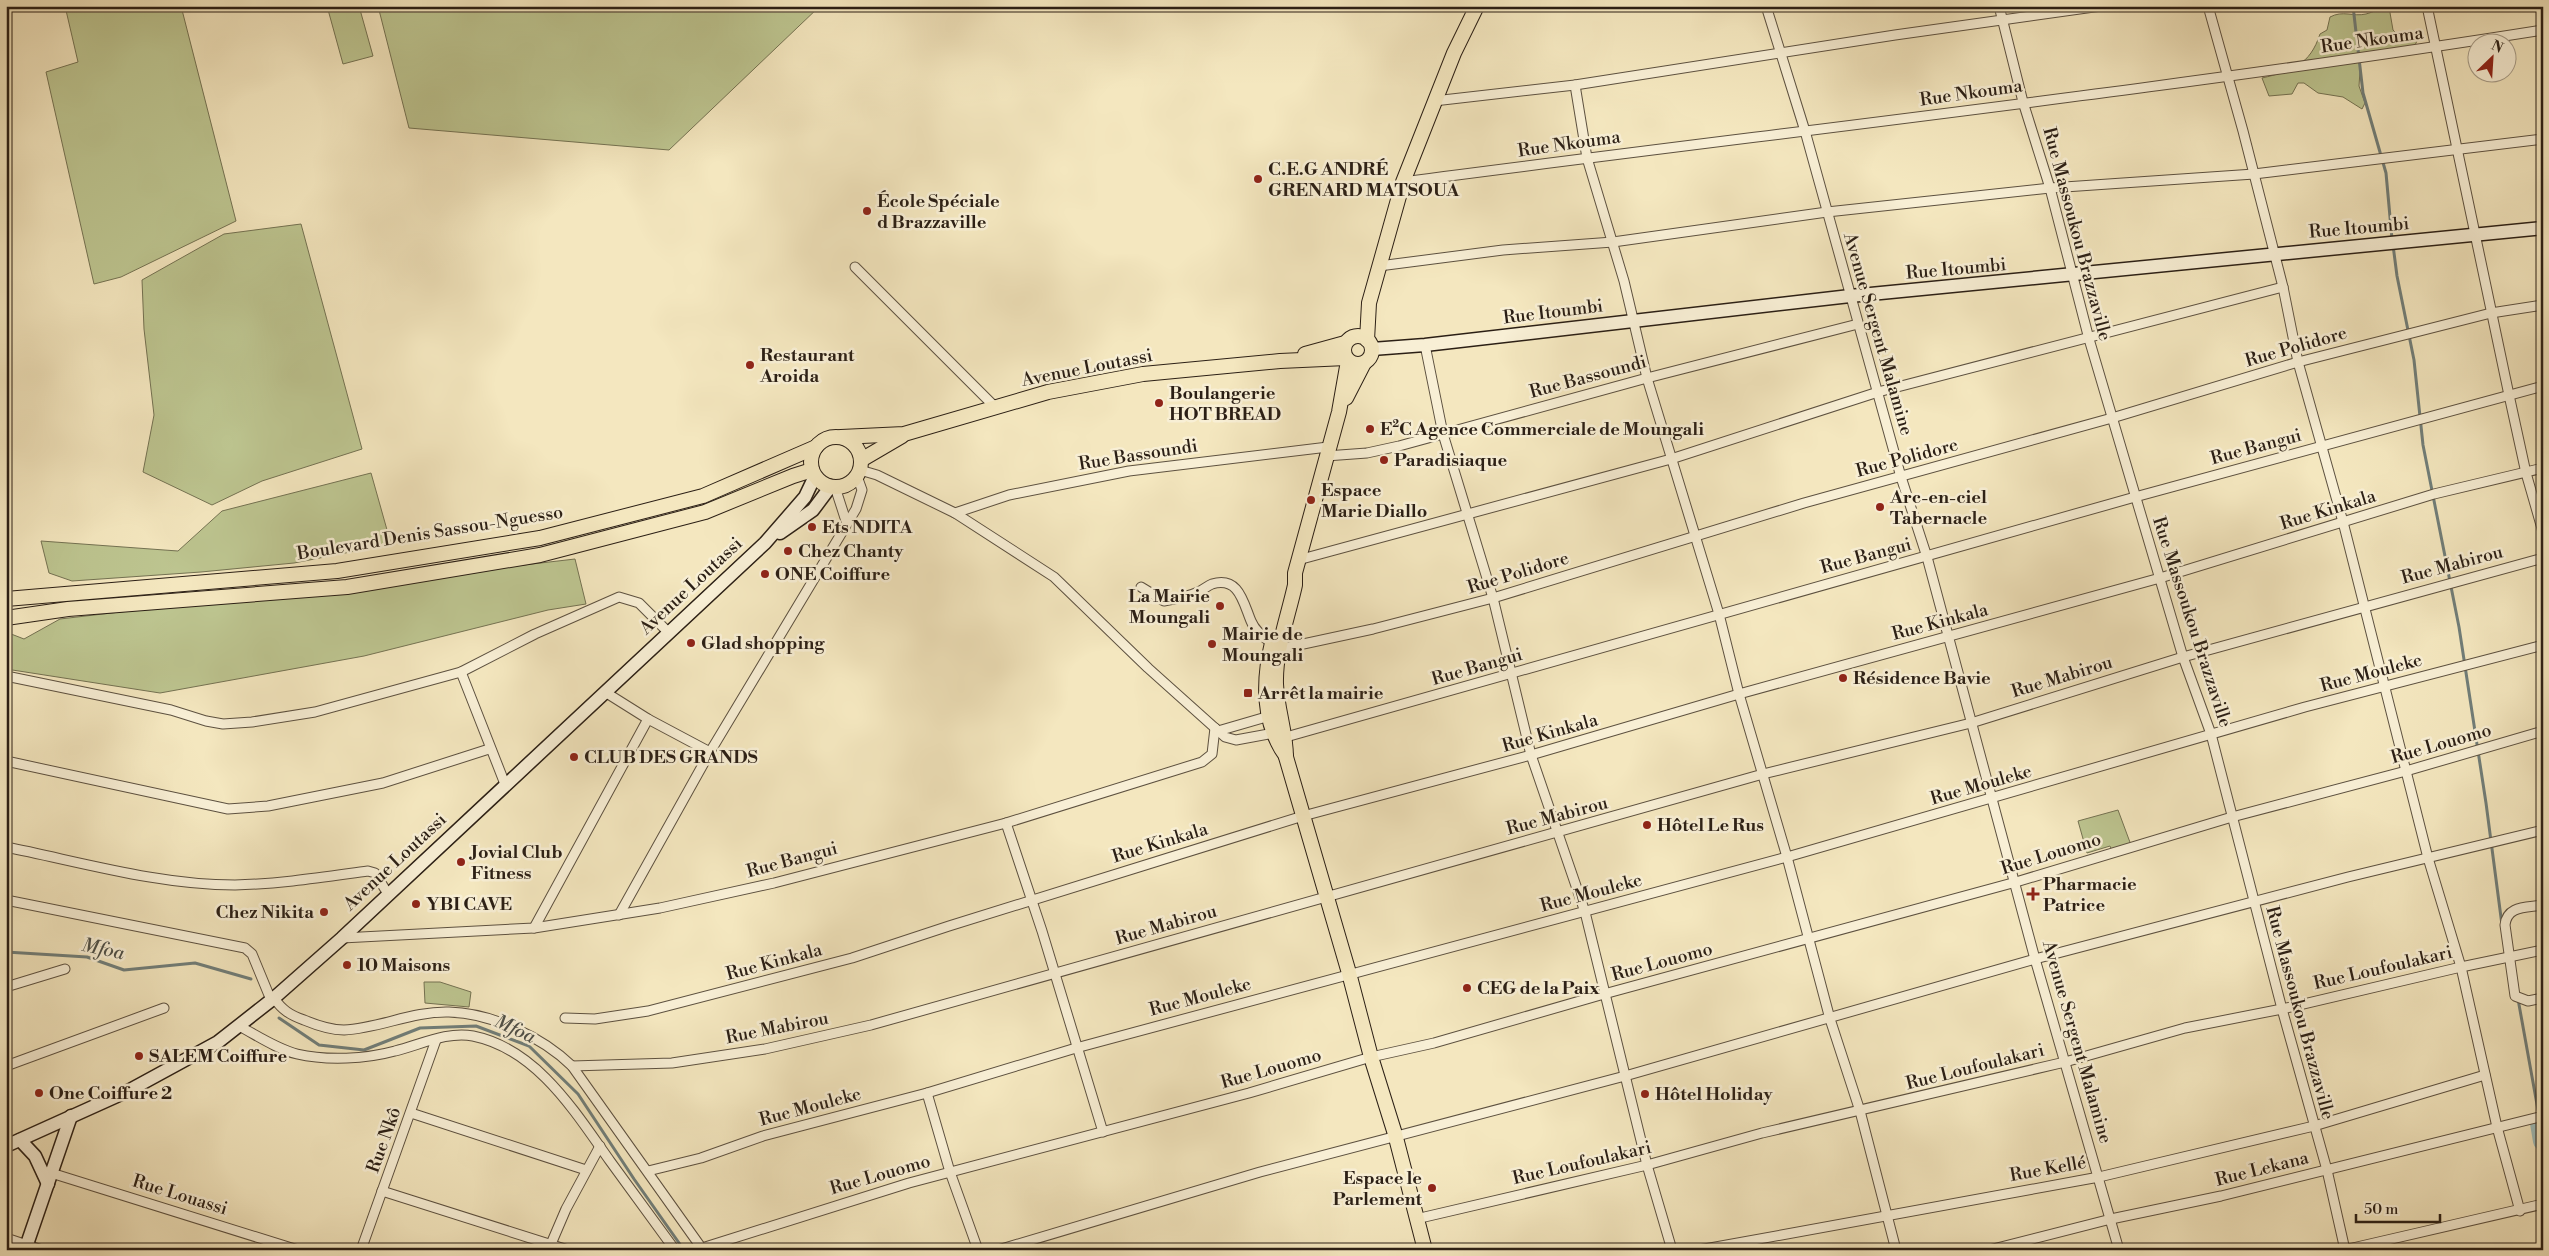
<svg xmlns="http://www.w3.org/2000/svg" width="2549" height="1256" font-family="'Libre Bodoni',serif">
  <style>
    .green { fill: #bdc590; stroke: #747252 }
    .lines { fill: none; stroke-linecap: round; stroke-linejoin: round }
    .stream { stroke: #717e79; stroke-width: 3 }
    .river { stroke: #9fbebb; stroke-width: 20 }
    .street-casing { stroke: #5d5140; stroke-width: 11 }
    .secondary-casing { stroke: #2b1f15; stroke-width: 15 }
    .primary-casing { stroke: #2b1f15; stroke-width: 16 }
    .street { stroke: #f8efd5; stroke-width: 9 }
    .secondary { stroke: #f8efd5; stroke-width: 12 }
    .primary { stroke: #f4e7bf; stroke-width: 14 }
    .poi-dot { fill: #8f2418; stroke: #f8efd5; stroke-width: 2 }
    .labels { text-anchor: middle; dominant-baseline: central; stroke-width: 5; stroke-linejoin: round; paint-order: stroke }
    .street-label { font-size: 18px; fill: #2b1f15; stroke: #f8efd5 }
    .poi-label { font-size: 18px; font-weight: bold; fill: #2b1f15; stroke: #f8efd5; text-anchor: start }
    .water-label { font-size: 19px; font-style: italic; fill: #4e4f47; stroke: #f8efd5 }
  </style>
  <rect width="100%" height="100%" fill="#f4e7bf"/>
  <filter id="stains"><feTurbulence type="fractalNoise" baseFrequency=".004" numOctaves="4"/><feColorMatrix values="0 0 0 0 .2 0 0 0 0 .09 0 0 0 0 .02 0 0 0 .5 -.17"/></filter>
  <radialGradient id="worn" r=".72"><stop offset=".6" stop-color="#630" stop-opacity="0"/><stop offset="1" stop-color="#630" stop-opacity=".3"/></radialGradient>
  <!-- green -->
  <g class="green">
    <polygon points="65,6 181,6 236,221 121,277 94,284 46,72 78,62"/>
    <polygon points="327,6 359,6 373,56 343,64"/>
    <polygon points="378,6 820,6 669,150 409,128"/>
    <path d="M2389,7L2393,30L2401,38L2417,41L2414,47L2361,55L2359,86L2365,103L2362,109L2343,97L2318,93L2304,83H2298L2292,94L2269,96L2262,78C2292,71 2310,65 2320,34L2327,30L2330,17C2343,10 2353,17 2366,14C2374,12 2380,8 2389,7Z"/>
    <polygon points="301,224 362,449 262,481 212,505 143,472 154,415 144,329 142,280 224,234"/>
    <polygon points="371,473 391,544 294,563 201,572 72,581 49,573 41,541 178,551 222,511"/>
    <polygon points="575,559 586,604 548,610 364,656 160,693 6,669 6,632 24,639 60,619"/>
    <polygon points="2118,810 2131,845 2112,851 2110,846 2087,853 2078,821"/>
    <polygon points="424,982 440,982 471,992 469,1007 425,1003"/>
  </g>
  <g class="lines">
    <!-- stream -->
    <g class="stream">
      <polyline points="2353,6 2363,93 2386,173 2392,239"/>
      <polyline points="2393,245 2397,276 2414,360 2423,445 2459,627 2486,803 2502,925"/>
      <polyline points="6,952 87,957 124,970 195,963 251,979"/>
      <polyline points="2518,999 2538,1110"/>
      <polyline points="279,1018 319,1045 364,1050 420,1028 476,1026 529,1046 578,1094 634,1179 684,1250"/>
    </g>
    <!-- river -->
    <polyline class="river" points="2540,1123 2543,1141"/>
    <!-- street casing -->
    <g class="street-casing">
      <g id="street">
        <polyline points="1766,6 1805,131 1901,477 1927,557 2035,959 2119,1250"/>
        <polyline points="1999,6 2023,102 2050,188 2089,339 2183,657 2211,734 2282,1009 2327,1170 2345,1250"/>
        <polyline points="2208,6 2243,131 2283,287 2298,362 2343,522 2428,858 2461,967 2497,1127 2520,1211"/>
        <polyline points="2427,6 2509,395 2526,473 2543,532"/>
        <polyline points="1575,85 1587,158 1624,281 1647,378 1719,614 1739,694 1787,857 1830,1019 1860,1111 1896,1250"/>
        <polyline points="1434,101 1575,85 1895,35 2101,6"/>
        <path d="M1403,182C1783,132 2164,90 2543,30"/>
        <polyline points="1379,266 1503,250 1613,242 1827,212 2050,188 2254,174 2543,139"/>
        <polyline points="855,267 995,407"/>
        <polyline points="1425,345 1443,434 1493,598 1531,755 1585,912 1647,1165 1672,1250"/>
        <polyline points="1326,456 1367,453 1399,446 1647,378 1858,324"/>
        <polyline points="860,470 877,475 955,513 1054,577 1148,668 1225,737 1236,740 1279,732"/>
        <polyline points="835,487 846,521"/>
        <polyline points="955,513 1009,495 1129,471 1328,447"/>
        <polyline points="1298,560 1671,459 1878,392 2283,287"/>
        <path d="M1141,587L1164,601C1176,599 1187,597 1198,592C1203,590 1207,586 1212,584C1239,576 1243,602 1251,621C1255,631 1263,637 1272,643"/>
        <polyline points="1280,649 1373,629 1493,598 1804,503 2112,418 2298,362 2491,313 2543,305"/>
        <polyline points="461,672 505,784"/>
        <polyline points="6,676 171,710 206,721 223,724 252,722 315,712 461,672 535,634 619,597 639,603 668,632"/>
        <polyline points="605,692 648,719 710,752"/>
        <polyline points="1218,731 1273,715"/>
        <polyline points="1286,737 2135,497 2543,386"/>
        <polyline points="6,761 228,809 268,806 383,783 489,749"/>
        <polyline points="1006,823 1042,931 1103,1132"/>
        <path d="M6,847C81,862 159,885 235,885C280,884 324,877 368,871L375,873L388,894"/>
        <polyline points="6,900 245,948 252,954 271,1000"/>
        <path d="M2543,905C2527,908 2507,905 2505,925L2515,996L2528,1001L2543,998"/>
        <polyline points="619,915 710,752 856,509 862,490 857,476"/>
        <polyline points="534,928 648,719"/>
        <polyline points="342,938 534,928 660,908 774,883 1006,823 1202,762 1212,754 1215,728"/>
        <polyline points="6,987 65,969"/>
        <path d="M274,998C282,1010 290,1015 304,1020C316,1025 331,1030 344,1030C380,1028 413,1011 449,1012C492,1013 542,1037 572,1066L703,1250"/>
        <polyline points="565,1018 595,1019 648,1011 852,958 949,926 1303,816 1531,755 1739,694 2160,578 2434,494 2543,468"/>
        <path d="M239,1026C258,1036 277,1049 297,1054C327,1061 366,1059 395,1051C420,1045 447,1031 473,1036C537,1049 575,1112 610,1161C631,1190 653,1220 675,1250"/>
        <polyline points="6,1066 164,1008"/>
        <polyline points="572,1066 672,1063 765,1049 871,1025 1763,774 1971,723 2183,657 2543,558"/>
        <polyline points="927,1093 950,1172 978,1250"/>
        <polyline points="411,1113 586,1170"/>
        <polyline points="648,1171 701,1158 763,1136 927,1093 1076,1048 1787,857 2305,707 2543,645"/>
        <polyline points="48,1172 298,1250"/>
        <polyline points="382,1191 568,1250"/>
        <polyline points="1416,1219 1647,1165 1762,1133 2065,1062 2185,1028 2282,1009 2461,967 2543,950"/>
        <polyline points="6,1238 42,1250"/>
        <polyline points="551,1244 566,1209 600,1146"/>
        <polyline points="702,1248 909,1183 1249,1093 1371,1057 1434,1043 1604,994 2016,882 2232,817 2406,771 2543,731"/>
        <polyline points="361,1250 436,1040"/>
        <polyline points="998,1250 1260,1172 1625,1076 2035,959 2348,877 2543,830"/>
        <polyline points="1699,1250 2099,1177 2314,1126 2485,1075"/>
        <polyline points="1989,1250 2111,1219 2221,1196 2543,1116"/>
        <polyline points="2344,1250 2543,1204"/>
      </g>
    </g>
    <!-- secondary casing -->
    <g class="secondary-casing">
      <g id="secondary">
        <polyline points="1372,349 1425,345 1850,296 2543,228"/>
        <polyline points="780,533 813,510 831,486"/>
        <polyline points="20,1140 35,1156 48,1184"/>
        <polyline points="6,1146 128,1091 218,1042 274,998 342,938 765,543 805,497 815,476"/>
        <polyline points="25,1250 71,1116"/>
      </g>
    </g>
    <!-- primary casing -->
    <g class="primary-casing">
      <g id="primary">
        <circle cx="1358" cy="350" r="14"/>
        <polyline points="1367,340 1369,303 1403,182 1454,53 1477,6"/>
        <polyline points="1305,354 1345,343"/>
        <path d="M1348,361L1339,412L1295,573V585C1288,617 1275,651 1276,684C1277,709 1286,732 1286,757L1349,973L1371,1057L1395,1134L1425,1250"/>
        <polyline points="1346,398 1364,363"/>
        <circle cx="836" cy="462" r="25"/>
        <polyline points="841,437 904,434 1048,392 1143,374 1280,361 1346,358"/>
        <polyline points="861,460 902,436"/>
        <polyline points="6,599 337,571 540,538 703,496 816,447"/>
        <polyline points="6,618 68,609 347,587 540,555 705,512 793,476 812,470"/>
        <path d="M1272,643C1263,680 1262,723 1286,756"/>
      </g>
    </g>
    <!-- street -->
    <use href="#street" class="street"/>
    <!-- secondary -->
    <use href="#secondary" class="secondary"/>
    <!-- primary -->
    <use href="#primary" class="primary"/>
  </g>
  <!-- markers -->
  <g class="poi-dot">
    <circle cx="1258" cy="179" r="5"/>
    <circle cx="867" cy="211" r="5"/>
    <circle cx="750" cy="365" r="5"/>
    <circle cx="1159" cy="403" r="5"/>
    <circle cx="1370" cy="429" r="5"/>
    <circle cx="1384" cy="460" r="5"/>
    <circle cx="1311" cy="500" r="5"/>
    <circle cx="1880" cy="507" r="5"/>
    <circle cx="812" cy="527" r="5"/>
    <circle cx="788" cy="551" r="5"/>
    <circle cx="765" cy="574" r="5"/>
    <circle cx="1220" cy="606" r="5"/>
    <circle cx="691" cy="643" r="5"/>
    <circle cx="1212" cy="644" r="5"/>
    <circle cx="1843" cy="678" r="5"/>
    <rect x="1243" y="688" width="10" height="10" rx="2.5"/>
    <circle cx="574" cy="757" r="5"/>
    <circle cx="1647" cy="825" r="5"/>
    <circle cx="461" cy="862" r="5"/>
    <path d="M2030.5 886.5h5v5h5v5h-5v5h-5v-5h-5v-5h5z"/>
    <circle cx="416" cy="904" r="5"/>
    <circle cx="324" cy="912" r="5"/>
    <circle cx="347" cy="965" r="5"/>
    <circle cx="1467" cy="988" r="5"/>
    <circle cx="139" cy="1056" r="5"/>
    <circle cx="39" cy="1093" r="5"/>
    <circle cx="1645" cy="1094" r="5"/>
    <circle cx="1432" cy="1188" r="5"/>
  </g>
  <g class="labels">
    <!-- street labels -->
    <g class="street-label">
      <text transform="translate(2372 40) rotate(-8)">Rue Nkouma</text>
      <text transform="translate(1971 93) rotate(-8)">Rue Nkouma</text>
      <text transform="translate(1569 144) rotate(-8)">Rue Nkouma</text>
      <text transform="translate(2359 228) rotate(-5)">Rue Itoumbi</text>
      <text transform="translate(2077 234) rotate(75)">Rue Massoukou Brazzaville</text>
      <text transform="translate(1956 269) rotate(-5)">Rue Itoumbi</text>
      <text transform="translate(1553 312) rotate(-7)">Rue Itoumbi</text>
      <text transform="translate(1878 334) rotate(74)">Avenue Sergent Malamine</text>
      <text transform="translate(2296 347) rotate(-16)">Rue Polidore</text>
      <text transform="translate(1087 368) rotate(-11)">Avenue Loutassi</text>
      <text transform="translate(1588 377) rotate(-15)">Rue Bassoundi</text>
      <text transform="translate(2256 447) rotate(-15)">Rue Bangui</text>
      <text transform="translate(1138 455) rotate(-9)">Rue Bassoundi</text>
      <text transform="translate(1907 458) rotate(-15)">Rue Polidore</text>
      <text transform="translate(2328 510) rotate(-17)">Rue Kinkala</text>
      <text transform="translate(430 533) rotate(-9)">Boulevard Denis Sassou-Nguesso</text>
      <text transform="translate(1866 556) rotate(-15)">Rue Bangui</text>
      <text transform="translate(2452 565) rotate(-15)">Rue Mabirou</text>
      <text transform="translate(1518 573) rotate(-17)">Rue Polidore</text>
      <text transform="translate(691 586) rotate(-43)">Avenue Loutassi</text>
      <text transform="translate(1940 622) rotate(-15)">Rue Kinkala</text>
      <text transform="translate(2192 622) rotate(72)">Rue Massoukou Brazzaville</text>
      <text transform="translate(1477 667) rotate(-16)">Rue Bangui</text>
      <text transform="translate(2371 673) rotate(-15)">Rue Mouleke</text>
      <text transform="translate(2062 677) rotate(-17)">Rue Mabirou</text>
      <text transform="translate(1550 733) rotate(-16)">Rue Kinkala</text>
      <text transform="translate(2441 744) rotate(-16)">Rue Louomo</text>
      <text transform="translate(1981 785) rotate(-16)">Rue Mouleke</text>
      <text transform="translate(1557 816) rotate(-15)">Rue Mabirou</text>
      <text transform="translate(1160 843) rotate(-17)">Rue Kinkala</text>
      <text transform="translate(2051 854) rotate(-17)">Rue Louomo</text>
      <text transform="translate(792 860) rotate(-15)">Rue Bangui</text>
      <text transform="translate(395 862) rotate(-43)">Avenue Loutassi</text>
      <text transform="translate(1591 893) rotate(-15)">Rue Mouleke</text>
      <text transform="translate(1166 925) rotate(-16)">Rue Mabirou</text>
      <text transform="translate(774 962) rotate(-15)">Rue Kinkala</text>
      <text transform="translate(1662 962) rotate(-15)">Rue Louomo</text>
      <text transform="translate(2383 968) rotate(-13)">Rue Loufoulakari</text>
      <text transform="translate(1200 997) rotate(-15)">Rue Mouleke</text>
      <text transform="translate(2300 1013) rotate(75)">Rue Massoukou Brazzaville</text>
      <text transform="translate(777 1028) rotate(-11)">Rue Mabirou</text>
      <text transform="translate(2077 1042) rotate(74)">Avenue Sergent Malamine</text>
      <text transform="translate(1975 1067) rotate(-14)">Rue Loufoulakari</text>
      <text transform="translate(1271 1069) rotate(-16)">Rue Louomo</text>
      <text transform="translate(810 1107) rotate(-15)">Rue Mouleke</text>
      <text transform="translate(384 1140) rotate(-70)">Rue Nkô</text>
      <text transform="translate(1582 1163) rotate(-13)">Rue Loufoulakari</text>
      <text transform="translate(2048 1169) rotate(-10)">Rue Kellé</text>
      <text transform="translate(2262 1169) rotate(-14)">Rue Lekana</text>
      <text transform="translate(880 1175) rotate(-16)">Rue Louomo</text>
      <text transform="translate(180 1195) rotate(17)">Rue Louassi</text>
    </g>
    <!-- poi labels -->
    <g class="poi-label">
      <text x="1268" y="169">C.E.G ANDRÉ<tspan x="1268" dy="21">GRENARD MATSOUA</tspan></text>
      <text x="877" y="201">École Spéciale<tspan x="877" dy="21">d Brazzaville</tspan></text>
      <text x="760" y="355">Restaurant<tspan x="760" dy="21">Aroida</tspan></text>
      <text x="1169" y="393">Boulangerie<tspan x="1169" dy="21">HOT BREAD</tspan></text>
      <text x="1380" y="429">E²C Agence Commerciale de Moungali</text>
      <text x="1394" y="460">Paradisiaque</text>
      <text x="1321" y="490">Espace<tspan x="1321" dy="21">Marie Diallo</tspan></text>
      <text x="1890" y="497">Arc-en-ciel<tspan x="1890" dy="21">Tabernacle</tspan></text>
      <text x="822" y="527">Ets NDITA</text>
      <text x="798" y="551">Chez Chanty</text>
      <text x="775" y="574">ONE Coiffure</text>
      <text x="1210" y="596" text-anchor="end">La Mairie<tspan x="1210" dy="21">Moungali</tspan></text>
      <text x="1222" y="634">Mairie de<tspan x="1222" dy="21">Moungali</tspan></text>
      <text x="701" y="643">Glad shopping</text>
      <text x="1853" y="678">Résidence Bavie</text>
      <text x="1258" y="693">Arrêt la mairie</text>
      <text x="584" y="757">CLUB DES GRANDS</text>
      <text x="1657" y="825">Hôtel Le Rus</text>
      <text x="471" y="852">Jovial Club<tspan x="471" dy="21">Fitness</tspan></text>
      <text x="2043" y="884">Pharmacie<tspan x="2043" dy="21">Patrice</tspan></text>
      <text x="426" y="904">YBI CAVE</text>
      <text x="314" y="912" text-anchor="end">Chez Nikita</text>
      <text x="357" y="965">10 Maisons</text>
      <text x="1477" y="988">CEG de la Paix</text>
      <text x="149" y="1056">SALEM Coiffure</text>
      <text x="49" y="1093">One Coiffure 2</text>
      <text x="1655" y="1094">Hôtel Holiday</text>
      <text x="1422" y="1178" text-anchor="end">Espace le<tspan x="1422" dy="21">Parlement</tspan></text>
    </g>
    <!-- water labels -->
    <g class="water-label">
      <text transform="translate(103 949) rotate(12)">Mfoa</text>
      <text transform="translate(515 1029) rotate(25)">Mfoa</text>
    </g>
  </g>
  <!-- margin -->
  <rect width="2549" height="1256" fill="none" stroke="#f4e7bf" stroke-width="25"/>
  <rect x="8" y="8" width="2534" height="1241" fill="none" stroke="#2b1f15" stroke-width="2.5"/>
  <rect x="12" y="12" width="2524" height="1231" fill="none" stroke="#2b1f15"/>
  <!-- north arrow -->
  <g transform="translate(2492 58) rotate(25)"><circle r="24" fill="#f8efd5" stroke="#a69c88"/>
  <path d="M0-4L9 19L0 12L-9 19Z" fill="#8f2418"/>
  <text y="-8" font-size="14" font-weight="bold" text-anchor="middle" fill="#2b1f15">N</text>
  </g>
  <!-- scale -->
  <path d="M2356 1214v8h84v-8" fill="none" stroke="#2b1f15" stroke-width="2.5"/>
  <text x="2364" y="1214" font-size="15" fill="#2b1f15" stroke="#f8efd5" stroke-width="4" paint-order="stroke">50 m</text>
  <rect width="100%" height="100%" filter="url(#stains)"/>
  <rect width="100%" height="100%" fill="url(#worn)"/>
</svg>
